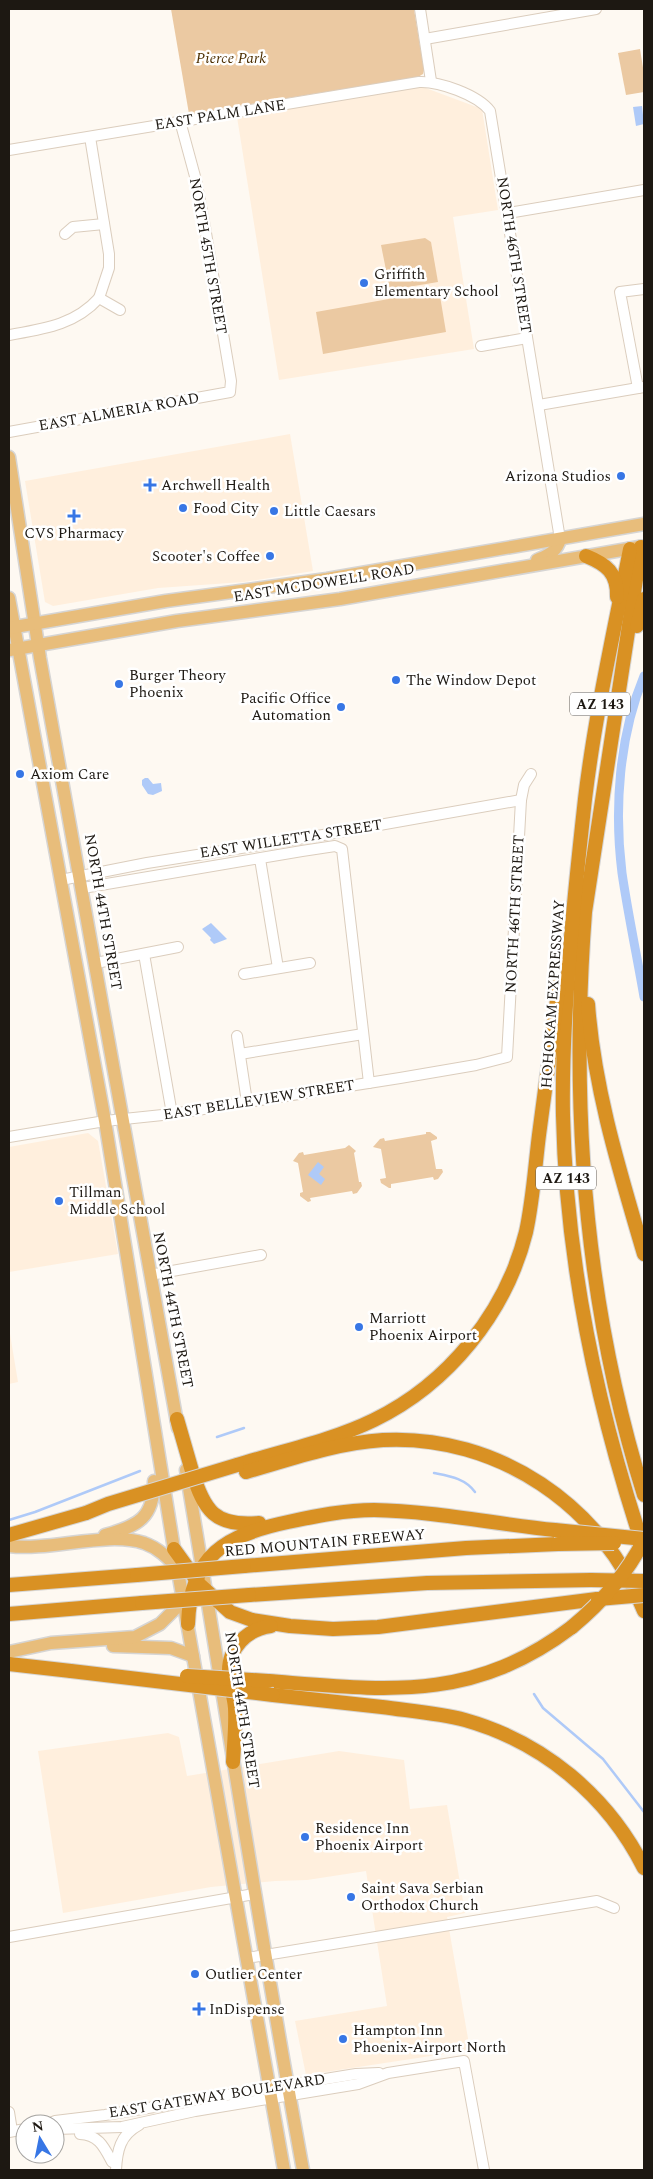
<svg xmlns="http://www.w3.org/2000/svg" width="653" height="2179" font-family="Spectral,serif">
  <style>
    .built { fill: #ffefdd }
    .green { fill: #ebc9a2 }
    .water { fill: #afcaf8 }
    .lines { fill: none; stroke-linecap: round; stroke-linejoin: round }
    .stream { stroke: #afcaf8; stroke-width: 2.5 }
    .canal { stroke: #afcaf8; stroke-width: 9 }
    .minor-casing { stroke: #dbcdbd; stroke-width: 12 }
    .major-casing { stroke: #d6d5d4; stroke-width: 15 }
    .highway-casing { stroke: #d6d5d4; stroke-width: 16 }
    .minor { stroke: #fff; stroke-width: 10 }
    .major { stroke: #e8bd7b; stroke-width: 12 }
    .highway { stroke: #d99123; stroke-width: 14 }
    .highway-bridge-casing { stroke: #d6d5d4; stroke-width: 16; stroke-linecap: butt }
    .highway-bridge { stroke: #d99123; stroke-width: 14 }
    .poi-dot { fill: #3776e5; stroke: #fff; stroke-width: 2 }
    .labels { text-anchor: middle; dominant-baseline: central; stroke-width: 5; stroke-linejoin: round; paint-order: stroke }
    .shield { fill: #fff; stroke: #615d59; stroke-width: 1 }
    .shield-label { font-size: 14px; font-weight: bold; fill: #1d1812 }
    .park-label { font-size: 15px; font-style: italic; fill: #4c2e00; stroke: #fff }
    .street-label { font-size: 15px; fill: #1d1812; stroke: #fff }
    .poi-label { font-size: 15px; fill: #1d1812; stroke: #fff; text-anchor: start }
  </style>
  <rect width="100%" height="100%" fill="#fef9f2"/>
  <!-- built -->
  <g class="built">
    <polygon points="423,87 482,109 498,210 453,217 474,349 279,380 237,117"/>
    <polygon points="290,434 313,571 244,582 158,588 53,606 45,602 25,481"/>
    <polygon points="88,1133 98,1141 118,1254 9,1272 9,1147"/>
    <polygon points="9,1328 18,1382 9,1384"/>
    <polygon points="168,1733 179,1737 187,1776 339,1751 404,1760 410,1809 447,1805 465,1913 447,1917 470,2050 306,2075 295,2021 387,2006 366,1871 307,1880 275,1881 211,1887 63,1913 38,1751"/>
  </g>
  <!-- green -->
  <g class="green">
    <polygon points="171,9 414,9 424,70 423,74 418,77 189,114"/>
    <polygon points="640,49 644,74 644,92 626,95 618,53"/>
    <polygon points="425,238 431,242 438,282 390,290 381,245"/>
    <polygon points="439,290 446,332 323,354 316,312"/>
    <polygon points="426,1132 430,1132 437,1137 437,1139 431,1141 436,1169 442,1169 443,1172 438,1179 434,1180 433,1177 391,1184 391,1188 389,1188 381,1183 380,1179 386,1178 381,1149 373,1147 380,1139 384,1138 385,1141 426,1134"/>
    <polygon points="349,1145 356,1151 354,1153 359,1182 361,1182 362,1186 357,1193 353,1194 352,1191 310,1198 311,1201 308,1202 300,1196 300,1193 303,1192 298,1163 293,1161 299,1153 303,1152 304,1155 345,1148"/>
  </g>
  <!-- water -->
  <g class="water">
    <polygon points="642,106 644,124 636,126 633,107"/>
    <polygon points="145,778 148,778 153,784 161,783 162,791 153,795 148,794 142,785 142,780"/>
    <polygon points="211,923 227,939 214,944 210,940 211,938 202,929"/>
    <polygon points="318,1162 324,1167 319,1174 325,1179 321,1185 308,1175"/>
  </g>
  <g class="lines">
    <!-- stream -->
    <g class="stream">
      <polyline points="217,1437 244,1428"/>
      <path d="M434,1473C449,1476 465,1478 475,1492"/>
      <polyline points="9,1520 35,1512 140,1471"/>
      <polyline points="534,1694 543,1708 603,1759 644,1812"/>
    </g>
    <!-- canal -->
    <path class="canal" d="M644,676C619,736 614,809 622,873C628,914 637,956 644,997"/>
    <!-- minor casing -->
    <g class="minor-casing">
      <g id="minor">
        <polyline points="420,9 431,81"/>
        <polyline points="425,39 596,9"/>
        <polyline points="90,137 109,254 109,268 99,298"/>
        <path d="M9,150L419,82C439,81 478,95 490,111L560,539"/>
        <polyline points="508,213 644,190"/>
        <polyline points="65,234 73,227 104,224"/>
        <path d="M9,335C43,329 75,325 99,298L120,310"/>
        <polyline points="481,346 527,338"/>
        <polyline points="638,388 620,292 644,289"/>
        <polyline points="539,405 644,387"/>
        <polyline points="9,432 230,392 231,381 205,227 196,180 180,121"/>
        <polyline points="260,859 278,968"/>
        <polyline points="61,880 147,863 323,835 521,800"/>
        <polyline points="83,888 302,851 335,846 342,849 369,1083"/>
        <polyline points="144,954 172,1114"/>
        <polyline points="96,963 178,947"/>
        <polyline points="244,974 310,963"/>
        <polyline points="237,1036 247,1102"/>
        <polyline points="240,1054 363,1034"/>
        <polyline points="9,1137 105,1121 172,1114 400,1078 476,1065 507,1057 521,800 524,785 531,774"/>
        <polyline points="150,1275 261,1255"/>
        <polyline points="9,1937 254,1894"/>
        <polyline points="247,1958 597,1901 614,1908"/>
        <polyline points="9,2112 12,2131"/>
        <polyline points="48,2124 55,2121 105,2115 356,2074 379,2073"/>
        <polyline points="55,2129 122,2127 195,2111 358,2084 388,2073 464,2061 484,2170"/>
        <polyline points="9,2132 25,2129"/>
        <path d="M80,2134C99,2135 104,2147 112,2162"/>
        <path d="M116,2170C117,2151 120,2135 139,2125"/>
      </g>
    </g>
    <!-- major casing -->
    <g class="major-casing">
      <g id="major">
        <polyline points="9,457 40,658 178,1428"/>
        <path d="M537,560C548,555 557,552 560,539"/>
        <polyline points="9,598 105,1121 174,1549 284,2170"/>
        <polyline points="9,628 166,601 327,579 644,524"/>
        <polyline points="10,650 177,621 340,599 639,547"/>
        <path d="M186,1470C225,1704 260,1937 303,2170"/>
        <path d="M105,1535C138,1526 154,1518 154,1481"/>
        <path d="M9,1546C51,1551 107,1531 144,1543C158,1548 167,1557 178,1568"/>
        <polyline points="113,1646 171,1648 193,1656"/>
        <polyline points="9,1652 51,1643 135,1637 160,1624 174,1610 184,1593"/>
      </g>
    </g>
    <!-- highway casing -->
    <g class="highway-casing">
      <g id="highway">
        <path d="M641,547L585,912C570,1109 585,1306 644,1495"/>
        <path d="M630,549C614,632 595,715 585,799C579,853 573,908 569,962C565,1013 562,1063 563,1115C566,1263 597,1408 644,1549"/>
        <path d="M586,556C606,564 618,573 617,597"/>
        <polyline points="637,626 644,599"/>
        <path d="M588,1004C594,1089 620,1172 644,1254"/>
        <path d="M177,1419C182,1436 187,1454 192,1471C204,1511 215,1527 259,1523"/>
        <path d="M237,1465C282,1451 331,1441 374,1420C448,1384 506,1313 526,1232C533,1200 535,1167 539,1135C546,1085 552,1035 559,985"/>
        <path d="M246,1472C291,1459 336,1443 383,1440C497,1434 603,1506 644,1611"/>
        <polyline points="9,1535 86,1513"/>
        <polyline points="174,1549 200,1585 230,1612 252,1620 290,1626 333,1629 378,1627 597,1599"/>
        <polyline points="244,1566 466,1548 558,1544"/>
        <polyline points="9,1585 137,1575"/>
        <polyline points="249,1595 427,1583 591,1580"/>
        <polyline points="9,1614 142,1603"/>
        <path d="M188,1624C190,1555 226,1535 288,1522C316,1516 345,1510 374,1510C434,1511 495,1524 555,1530"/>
        <polyline points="9,1664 71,1671"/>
        <path d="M268,1681C386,1690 471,1703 572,1627"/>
        <path d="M273,1695C309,1699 346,1703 382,1707C410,1711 438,1713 465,1720C543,1742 608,1796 644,1868"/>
        <path d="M233,1762C234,1744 236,1725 235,1708C234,1696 230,1685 229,1673C228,1648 247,1629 271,1626"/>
      </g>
    </g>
    <!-- minor -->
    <use href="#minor" class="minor"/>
    <!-- major -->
    <use href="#major" class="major"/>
    <!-- highway -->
    <use href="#highway" class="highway"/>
    <!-- highway-bridge casing -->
    <g class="highway-bridge-casing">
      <g id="highway-bridge">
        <polyline points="86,1513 108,1504 237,1465"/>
        <polyline points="555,1530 644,1539"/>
        <polyline points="558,1544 614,1543"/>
        <polyline points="137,1575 244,1566"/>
        <polyline points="591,1580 644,1581"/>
        <polyline points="598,1599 644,1595"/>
        <polyline points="142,1603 249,1595"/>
        <path d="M572,1627C601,1603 627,1573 644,1540"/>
        <polyline points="71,1671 273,1695"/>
        <polyline points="187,1676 268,1681"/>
      </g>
    </g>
    <!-- highway-bridge -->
    <use href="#highway-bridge" class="highway-bridge"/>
  </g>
  <!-- markers -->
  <g class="poi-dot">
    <circle cx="364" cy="283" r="5"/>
    <circle cx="621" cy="476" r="5"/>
    <path d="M147.5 477.5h5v5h5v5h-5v5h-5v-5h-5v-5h5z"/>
    <circle cx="183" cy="508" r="5"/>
    <circle cx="274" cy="511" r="5"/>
    <path d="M71.5 508.5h5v5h5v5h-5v5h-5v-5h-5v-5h5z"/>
    <circle cx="270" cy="556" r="5"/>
    <circle cx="396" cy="680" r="5"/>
    <circle cx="119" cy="684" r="5"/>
    <circle cx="341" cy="707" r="5"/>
    <circle cx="20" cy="774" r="5"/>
    <circle cx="59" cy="1201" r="5"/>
    <circle cx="359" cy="1327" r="5"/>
    <circle cx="305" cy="1837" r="5"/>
    <circle cx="351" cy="1897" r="5"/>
    <circle cx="195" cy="1974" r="5"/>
    <path d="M196.5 2001.5h5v5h5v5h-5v5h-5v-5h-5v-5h5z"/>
    <circle cx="343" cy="2039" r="5"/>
  </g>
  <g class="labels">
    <!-- shield labels -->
    <g class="shield">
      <rect x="570" y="692.5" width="60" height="23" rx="4"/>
      <rect x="536" y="1166.5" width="60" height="23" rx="4"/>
    </g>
    <g class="shield-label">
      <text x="600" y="704">AZ 143</text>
      <text x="566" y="1178">AZ 143</text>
    </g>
    <!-- park labels -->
    <g class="park-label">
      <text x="231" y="58">Pierce Park</text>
    </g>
    <!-- street labels -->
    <g class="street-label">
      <text transform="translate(220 115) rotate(-9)">EAST PALM LANE</text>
      <text transform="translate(514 255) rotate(81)">NORTH 46TH STREET</text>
      <text transform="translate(208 256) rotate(80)">NORTH 45TH STREET</text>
      <text transform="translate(119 412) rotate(-10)">EAST ALMERIA ROAD</text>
      <text transform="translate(324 583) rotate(-9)">EAST MCDOWELL ROAD</text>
      <text transform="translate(291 839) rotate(-9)">EAST WILLETTA STREET</text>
      <text transform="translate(103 912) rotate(80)">NORTH 44TH STREET</text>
      <text transform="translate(515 914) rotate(-87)">NORTH 46TH STREET</text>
      <text transform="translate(553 994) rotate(-86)">HOHOKAM EXPRESSWAY</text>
      <text transform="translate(259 1100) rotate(-9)">EAST BELLEVIEW STREET</text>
      <text transform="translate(173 1310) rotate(79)">NORTH 44TH STREET</text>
      <text transform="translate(325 1543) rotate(-5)">RED MOUNTAIN FREEWAY</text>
      <text transform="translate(242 1710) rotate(81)">NORTH 44TH STREET</text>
      <text transform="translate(217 2096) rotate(-9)">EAST GATEWAY BOULEVARD</text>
    </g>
    <!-- poi labels -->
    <g class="poi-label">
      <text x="374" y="274">Griffith<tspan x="374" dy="17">Elementary School</tspan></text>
      <text x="611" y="476" text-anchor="end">Arizona Studios</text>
      <text x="161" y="485">Archwell Health</text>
      <text x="193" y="508">Food City</text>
      <text x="284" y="511">Little Caesars</text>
      <text x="74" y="533" text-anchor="middle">CVS Pharmacy</text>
      <text x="260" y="556" text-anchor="end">Scooter's Coffee</text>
      <text x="129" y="675">Burger Theory<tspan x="129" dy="17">Phoenix</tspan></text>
      <text x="406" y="680">The Window Depot</text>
      <text x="331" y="698" text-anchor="end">Pacific Office<tspan x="331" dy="17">Automation</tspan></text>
      <text x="30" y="774">Axiom Care</text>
      <text x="69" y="1192">Tillman<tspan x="69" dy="17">Middle School</tspan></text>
      <text x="369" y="1318">Marriott<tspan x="369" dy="17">Phoenix Airport</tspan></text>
      <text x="315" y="1828">Residence Inn<tspan x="315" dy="17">Phoenix Airport</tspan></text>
      <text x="361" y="1888">Saint Sava Serbian<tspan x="361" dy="17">Orthodox Church</tspan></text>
      <text x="205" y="1974">Outlier Center</text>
      <text x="209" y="2009">InDispense</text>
      <text x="353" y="2030">Hampton Inn<tspan x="353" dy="17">Phoenix-Airport North</tspan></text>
    </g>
  </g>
  <!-- border -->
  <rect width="653" height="2179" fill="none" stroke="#1d1812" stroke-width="20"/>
  <!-- north arrow -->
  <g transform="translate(40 2139) rotate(350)"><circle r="24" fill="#ffffff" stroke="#a5a3a0"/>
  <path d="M0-4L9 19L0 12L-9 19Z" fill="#3776e5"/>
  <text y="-8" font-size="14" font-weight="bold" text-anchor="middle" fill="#1d1812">N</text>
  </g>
</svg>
